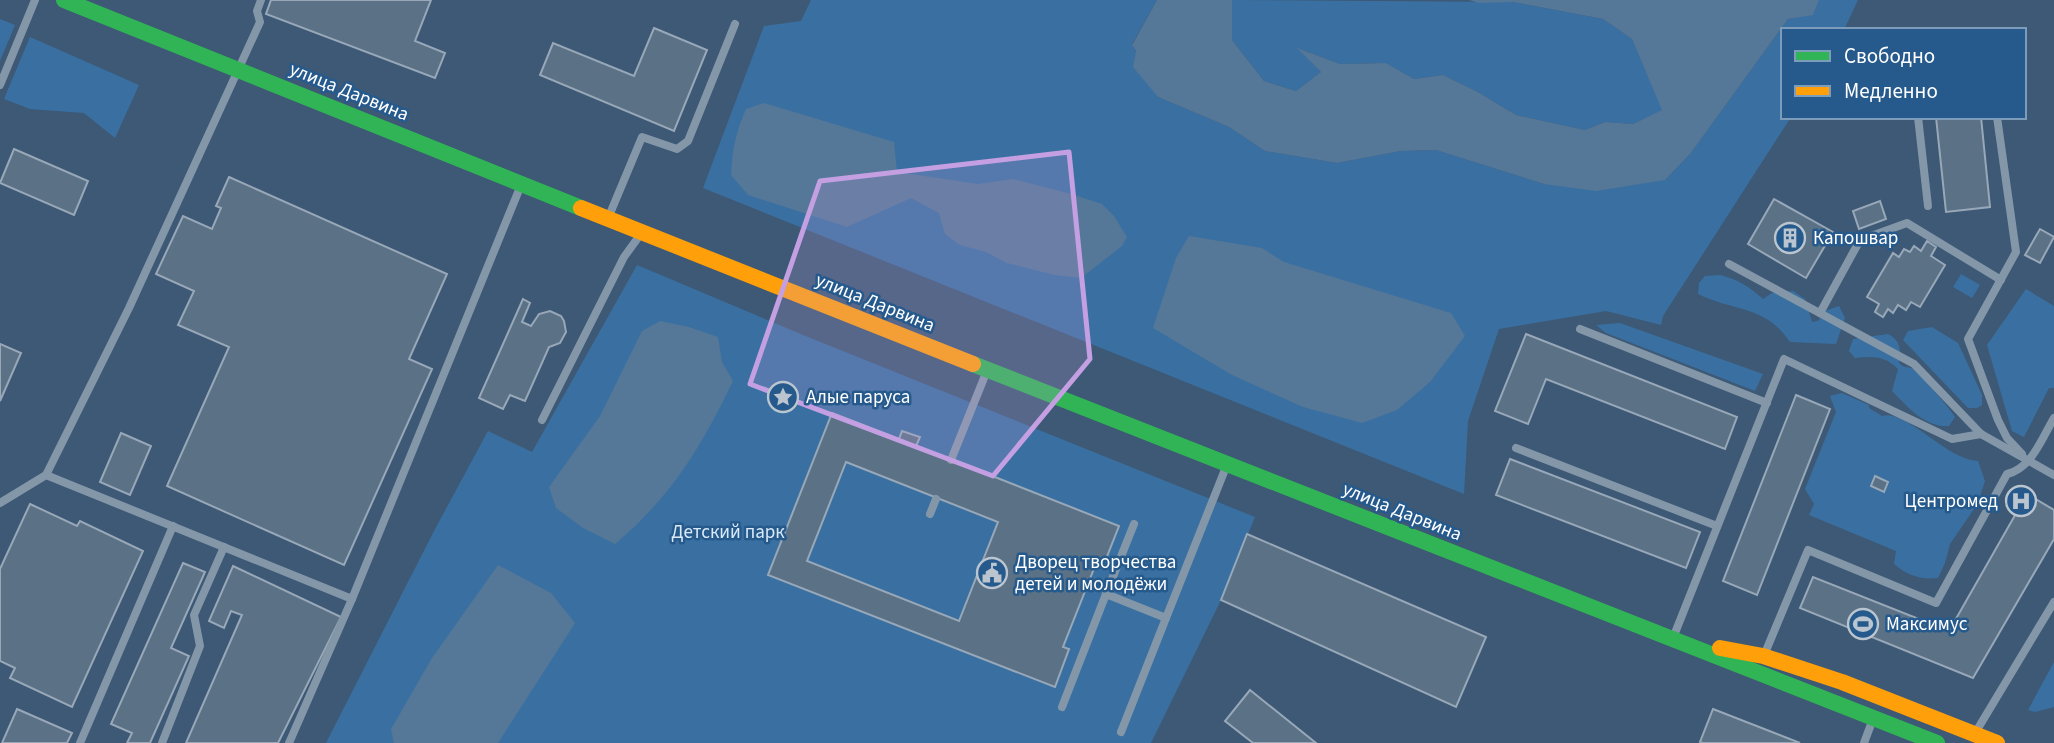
<svg xmlns="http://www.w3.org/2000/svg" width="2054" height="743" font-family="'Source Sans 3',sans-serif">
  <style>
    .green { fill: #3a70a1 }
    .water { fill: #557798 }
    .building { fill: #5a7186; stroke: #98a8b8; stroke-width: 2; fill-rule: evenodd }
    .lines { fill: none; stroke-linecap: round; stroke-linejoin: round }
    .lane { stroke: #8497a8; stroke-width: 8 }
    .fast { stroke: #30b455; stroke-width: 16 }
    .slow { stroke: #ff9f0a; stroke-width: 16 }
    .marked { fill: #c4a0e2; fill-opacity: 0.2; stroke: #c4a0e2; stroke-width: 5; stroke-linejoin: round }
    .labels { text-anchor: middle; dominant-baseline: central; stroke-width: 5; stroke-linejoin: round; paint-order: stroke }
    .street-label { font-size: 19px; fill: #fff; stroke: #265a8c }
    .poi-label { font-size: 19px; fill: #fff; stroke: #265a8c; text-anchor: start }
    .park-label { font-size: 19px; fill: #d9e9f8; stroke: #265a8c }
  </style>
  <rect width="100%" height="100%" fill="#3d5975"/>
  <!-- green -->
  <g class="green">
    <polygon points="811,0 1157,0 1132,44 1158,97 1229,127 1265,151 1337,163 1401,151 1436,150 1544,184 1665,180 1691,153 1788,19 1813,14 1819,0 1858,0 1844,30 1783,30 1783,117 1791,117 1663,316 1661,325 1606,311 1499,329 1468,421 1464,494 703,188 764,26 801,21"/>
    <polygon points="1232,0 1513,2 1603,19 1632,39 1663,110 1633,124 1605,122 1585,130 1516,115 1478,92 1443,75 1414,79 1386,63 1340,64 1299,49 1321,72 1296,91 1264,81 1232,40"/>
    <polygon points="0,19 15,25 0,61"/>
    <polygon points="30,37 139,85 115,138 84,113 30,109 4,99"/>
    <polygon points="637,265 803,335 1255,517 1221,600 1151,743 326,743 434,531 488,431 532,452"/>
    <polygon points="1961,274 1980,285 1972,298 1953,287"/>
    <path d="M1720,275C1737,279 1750,287 1763,299L1772,293L1793,291L1805,299L1812,322L1818,321L1825,311L1839,306L1845,318L1836,344L1790,342C1765,305 1735,312 1698,294L1699,283L1705,276Z"/>
    <polygon points="2026,289 2054,306 2054,388 2049,388 2024,437 2012,431 1987,345"/>
    <polygon points="1620,323 1763,374 1755,391 1606,333 1596,325"/>
    <polygon points="1932,327 1958,343 1982,395 1982,405 1977,408 1968,408 1903,340 1908,331"/>
    <path d="M1888,334C1901,341 1901,350 1899,363C1904,369 1908,366 1914,369C1921,374 1950,409 1955,417L1949,426C1925,428 1907,406 1892,391L1898,369C1886,356 1872,356 1855,358L1849,351L1853,339Z"/>
    <path d="M1842,393L1869,405V408L1882,416C1907,409 1946,460 1978,461L1985,481L1980,496L1974,509L1950,544L1945,563L1938,578C1920,580 1907,575 1894,564L1896,551L1809,515L1814,504L1805,489L1836,412L1830,396Z"/>
    <polygon points="2054,662 2054,707 2035,712 2028,710"/>
  </g>
  <!-- water -->
  <g class="water">
    <polygon points="1157,0 1232,0 1232,40 1264,81 1296,91 1321,72 1297,48 1340,64 1386,63 1414,79 1443,75 1478,92 1516,115 1585,130 1605,122 1633,124 1662,110 1632,39 1603,19 1513,2 1479,3 1469,0 1819,0 1813,15 1788,19 1691,153 1665,180 1596,191 1544,184 1436,150 1401,151 1337,163 1265,151 1229,127 1158,97 1133,67 1136,51 1132,45"/>
    <path d="M764,103L894,142L897,172L978,184L1013,179L1071,194L1102,204L1114,216L1127,237L1122,246L1081,278L1054,275L1007,263L986,252L960,245L945,234L939,213L911,198L847,227L748,195L731,175C732,151 736,131 746,109Z"/>
    <polygon points="1189,236 1262,248 1284,262 1451,313 1465,336 1430,382 1397,410 1362,423 1303,407 1232,375 1153,328 1176,258"/>
    <path d="M660,321L689,327L718,337L722,362L733,381C701,447 672,496 615,544L583,528L556,508L549,487L600,416L642,331Z"/>
    <polygon points="498,565 551,593 575,623 498,743 394,743 391,729 432,658"/>
  </g>
  <!-- building -->
  <g class="building">
    <polygon points="271,0 431,0 415,41 445,53 435,78 266,14"/>
    <polygon points="654,28 707,50 674,131 540,75 553,43 634,76"/>
    <polygon points="1936,117 1981,117 1990,207 1946,212"/>
    <polygon points="14,149 88,181 74,215 0,183"/>
    <polygon points="229,177 447,274 409,359 432,369 344,565 167,486 229,347 178,325 194,291 156,274 183,216 212,229 221,208 216,206"/>
    <polygon points="1774,199 1833,232 1806,278 1748,244"/>
    <polygon points="1880,201 1886,219 1859,229 1853,211"/>
    <polygon points="2040,229 2054,237 2040,263 2025,255"/>
    <polygon points="1927,241 1936,247 1931,256 1945,265 1920,307 1911,302 1906,310 1898,305 1893,313 1888,309 1883,317 1875,312 1879,304 1867,297 1893,253 1899,257 1904,249 1910,252 1914,246 1921,251"/>
    <polygon points="523,299 530,303 522,322 531,326 539,314 550,311 561,316 564,321 566,332 560,343 549,347 525,401 510,395 503,409 479,398"/>
    <polygon points="1526,334 1737,417 1725,449 1546,379 1528,424 1495,411"/>
    <polygon points="0,344 21,353 0,401"/>
    <polygon points="1796,395 1830,409 1757,595 1723,581"/>
    <path d="M832,413L899,439L902,431L920,437L916,446L1119,526L1104,564L1097,561L1063,647L1069,649L1055,687L768,575ZM846,462L998,522L959,621L807,561Z"/>
    <polygon points="121,433 151,446 130,495 100,482"/>
    <polygon points="1510,459 1700,532 1686,568 1496,495"/>
    <polygon points="1875,476 1888,482 1884,492 1871,486"/>
    <polygon points="2019,489 2054,510 2054,539 1973,678 1800,608 1813,577 1949,631 2018,510 2009,506"/>
    <polygon points="30,504 77,526 80,521 143,551 72,707 10,678 15,668 0,661 0,569"/>
    <polygon points="1247,534 1486,637 1456,707 1221,600"/>
    <polygon points="183,563 205,572 171,648 189,656 150,743 127,743 132,733 111,724"/>
    <polygon points="233,566 341,617 278,743 186,743 242,615 231,611 224,628 209,621"/>
    <polygon points="1250,690 1316,743 1253,743 1225,721"/>
    <polygon points="17,709 72,733 67,743 2,743"/>
    <polygon points="1713,709 1800,743 1703,743 1700,742"/>
  </g>
  <g class="lines">
    <!-- lane -->
    <g class="lane">
      <polyline points="0,85 35,0"/>
      <polyline points="1918,117 1928,206"/>
      <polyline points="1997,117 2016,252 1968,339 1998,420 2007,438 2022,454"/>
      <polyline points="609,216 642,137 677,149 688,141 735,24"/>
      <polyline points="1729,264 1914,364 1981,434 2054,475"/>
      <polyline points="1820,313 1860,240 1907,223 2001,280"/>
      <polyline points="1580,329 1767,403"/>
      <polyline points="542,420 624,257 640,235"/>
      <polyline points="1516,448 1717,526"/>
      <polyline points="951,460 986,373"/>
      <polyline points="46,475 352,599 521,185"/>
      <polyline points="0,503 46,475 129,308 260,22 257,11 261,0"/>
      <polyline points="930,514 936,499"/>
      <polyline points="1106,594 1134,524"/>
      <polyline points="1673,638 1784,359 1952,439 1981,434"/>
      <path d="M1765,653L1808,550L1936,603L2007,474C2032,468 2042,438 2054,418"/>
      <polyline points="1062,707 1106,594 1166,618 1226,467"/>
      <polyline points="1977,730 2054,602"/>
      <polyline points="1121,732 1166,618"/>
      <polyline points="80,743 173,526"/>
      <polyline points="162,743 200,646 194,615 224,547"/>
      <polyline points="289,743 352,599"/>
      <polyline points="1864,743 1873,719"/>
    </g>
    <!-- fast -->
    <g class="fast">
      <polyline points="64,0 581,208"/>
      <polyline points="973,364 1937,743"/>
    </g>
    <!-- slow -->
    <g class="slow">
      <polyline points="581,208 973,364"/>
      <polyline points="1720,648 1763,656 1842,682 1997,743"/>
    </g>
  </g>
  <!-- marked area -->
  <path class="marked" d="M1069,152L1090,359L993,476L750,384L820,181Z"/>
  <!-- icons -->
  <defs>
    <g id="building-ring" transform="scale(1.575)"><circle r="9.5" fill="#265a8c" stroke="#bbc5cf" stroke-width="1.5"/><path d="M-4-6H4V6H1V3H-1V6H-4ZM-2.5-4.3h1.7v1.8h-1.7ZM.8-4.3h1.7v1.8H.8ZM-2.5-1h1.7V.8h-1.7ZM.8-1h1.7V.8H.8Z" fill="#bbc5cf"/></g>
    <g id="sight-ring" transform="scale(1.575)"><circle r="9.5" fill="#265a8c" stroke="#bbc5cf" stroke-width="1.5"/><path d="M0-6L1.8-2.2L6-1.7L2.9 1.2L3.7 5.4L0 3.3L-3.7 5.4L-2.9 1.2L-6-1.7L-1.8-2.2Z" fill="#bbc5cf"/></g>
    <g id="hospital-ring" transform="scale(1.575)"><circle r="9.5" fill="#265a8c" stroke="#bbc5cf" stroke-width="1.5"/><path d="M-5-5h3v3.5h4V-5h3V5h-3V1.5h-4V5h-3Z" fill="#bbc5cf"/></g>
    <g id="civic-ring" transform="scale(1.575)"><circle r="9.5" fill="#265a8c" stroke="#bbc5cf" stroke-width="1.5"/><path d="M-.6-6.5H3V-4.5H.6V-3L4-1V1h2V6H-6V1h2V-1L-.6-3ZM-1.2 2.5V6h2.4V2.5Z" fill="#bbc5cf"/></g>
    <g id="stadium-ring" transform="scale(1.575)"><circle r="9.5" fill="#265a8c" stroke="#bbc5cf" stroke-width="1.5"/><path d="M0-5a6.5 5 0 1 0 0 10a6.5 5 0 1 0 0-10ZM-3.5-1.8h7v3.6h-7Z" fill="#bbc5cf"/></g>
  </defs>
  <g fill-rule="evenodd">
    <use href="#building-ring" x="1790" y="238"/>
    <use href="#sight-ring" x="783" y="397"/>
    <use href="#hospital-ring" x="2021" y="501"/>
    <use href="#civic-ring" x="992" y="573"/>
    <use href="#stadium-ring" x="1863" y="624"/>
  </g>
  <g class="labels">
    <!-- street labels -->
    <g class="street-label">
      <text transform="translate(349 92) rotate(22)">улица Дарвина</text>
      <text transform="translate(875 303) rotate(22)">улица Дарвина</text>
      <text transform="translate(1402 512) rotate(22)">улица Дарвина</text>
    </g>
    <!-- poi labels -->
    <g class="poi-label">
      <text x="1813" y="238">Капошвар</text>
      <text x="806" y="397">Алые паруса</text>
      <text x="1998" y="501" text-anchor="end">Центромед</text>
      <text x="1015" y="562">Дворец творчества<tspan x="1015" dy="22">детей и молодёжи</tspan></text>
      <text x="1886" y="624">Максимус</text>
    </g>
    <!-- park labels -->
    <g class="park-label">
      <text x="728" y="532">Детский парк</text>
    </g>
  </g>
  <!-- legend -->
  <rect x="1781" y="28" width="245" height="91" fill="#265a8c" stroke="#7d9cba" stroke-width="2"/>
  <rect x="1795" y="51" width="35" height="10" fill="#30b455" stroke="#7d9cba" stroke-width="2"/>
  <text x="1844" y="63" font-size="21" fill="#ffffff">Свободно</text>
  <rect x="1795" y="86" width="35" height="10" fill="#ff9f0a" stroke="#7d9cba" stroke-width="2"/>
  <text x="1844" y="98" font-size="21" fill="#ffffff">Медленно</text>
</svg>
